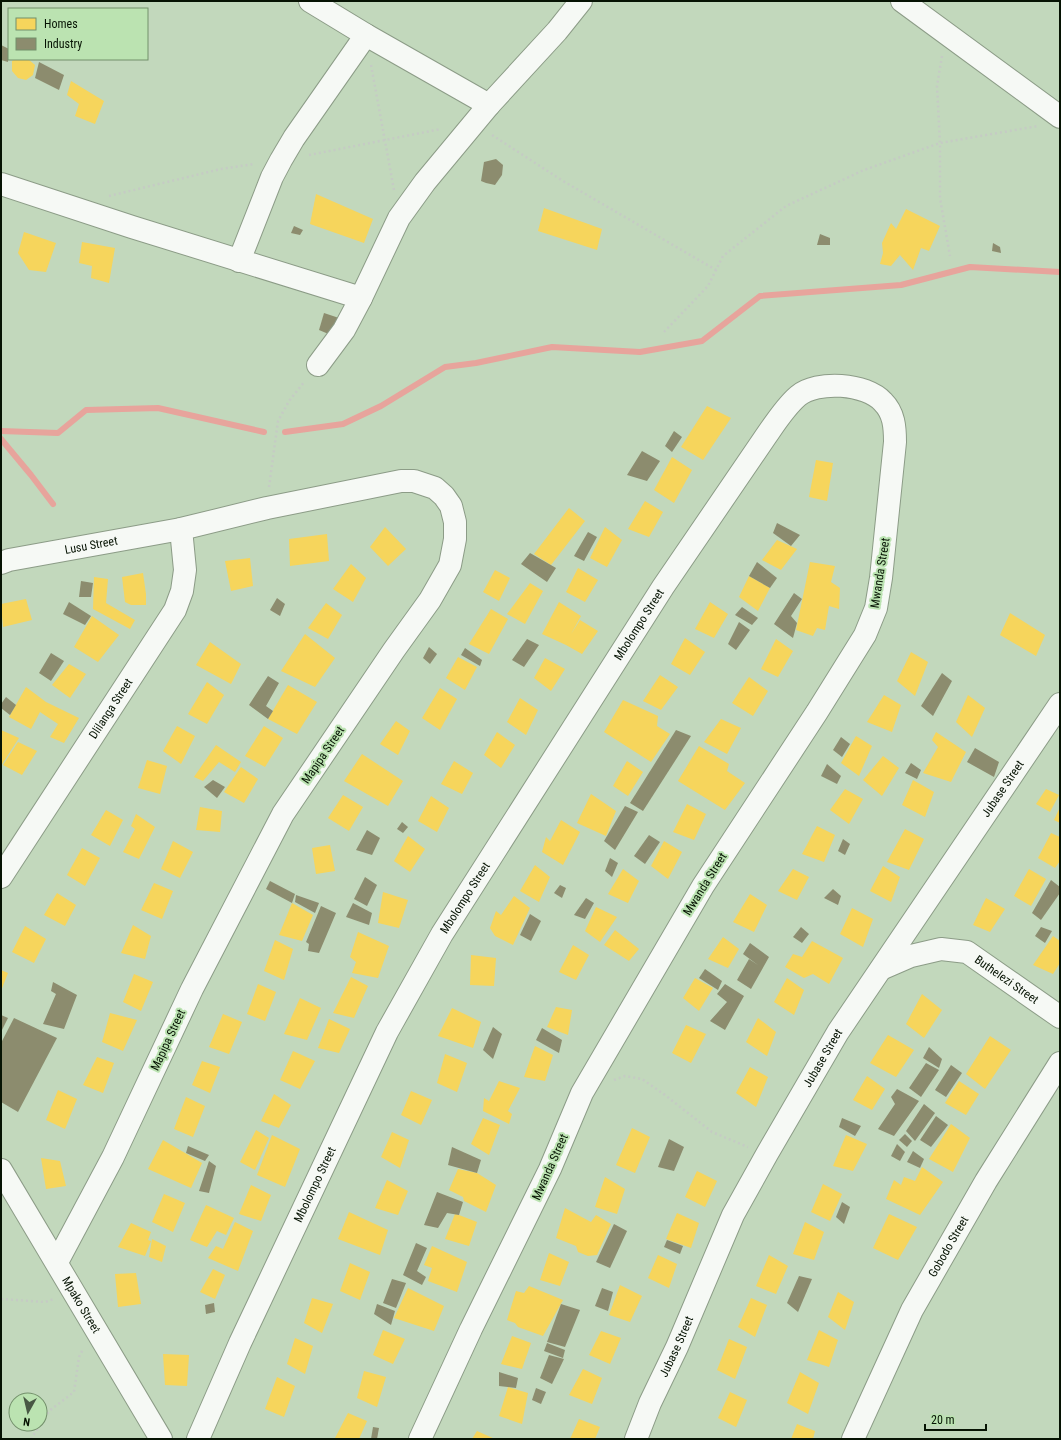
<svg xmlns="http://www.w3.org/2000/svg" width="1061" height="1440" font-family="'Roboto Condensed',sans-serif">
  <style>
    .homes { fill: #f6d55c }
    .industry { fill: #8c8c6e }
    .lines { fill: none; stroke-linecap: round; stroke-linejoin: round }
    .stream { stroke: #e7a49c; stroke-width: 6 }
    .minor-casing { stroke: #8c9c87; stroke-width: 24 }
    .path { stroke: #c5cbc4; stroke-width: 2.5; stroke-dasharray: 2 3; stroke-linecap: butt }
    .minor { stroke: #f6f9f5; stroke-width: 22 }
    .labels { text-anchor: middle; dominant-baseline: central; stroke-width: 4; stroke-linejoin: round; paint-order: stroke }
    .street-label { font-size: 12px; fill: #061303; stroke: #bbe3b1 }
  </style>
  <rect width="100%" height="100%" fill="#c2d8bc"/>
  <!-- homes -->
  <g class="homes">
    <polygon points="16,59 28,59 35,65 33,75 26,80 18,78 12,71 12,61"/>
    <polygon points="71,81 104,101 95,124 75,116 79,104 67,95"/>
    <polygon points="316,194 373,219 364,243 310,224"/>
    <polygon points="544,208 602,229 597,250 538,231"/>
    <polygon points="906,209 940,226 929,251 921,248 913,270 900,255 891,266 880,264 883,253 882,243 891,223 896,229"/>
    <polygon points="24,232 56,243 46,272 29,270 18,253"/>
    <polygon points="82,242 115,248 109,283 91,278 92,266 79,263"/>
    <polygon points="707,406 731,418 703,460 681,447"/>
    <polygon points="672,457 692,470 674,503 654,490"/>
    <polygon points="816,460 833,463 827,501 809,497"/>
    <polygon points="645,501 663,512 649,537 628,529"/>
    <polygon points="569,508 585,521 551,565 534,554"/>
    <polygon points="385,527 406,549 388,566 370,547"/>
    <polygon points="605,527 622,540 607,567 590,558"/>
    <polygon points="327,534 329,561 290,566 289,539"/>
    <polygon points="777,540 797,549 781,570 762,560"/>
    <polygon points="250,558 253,586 231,591 225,561"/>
    <polygon points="810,562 835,566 831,582 840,588 839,609 829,606 825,630 817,628 813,636 796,630"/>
    <polygon points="351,564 366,578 353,602 333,589"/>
    <polygon points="578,568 598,580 585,602 566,592"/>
    <polygon points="495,570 510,578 499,601 483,592"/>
    <polygon points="143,573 146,594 146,605 131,605 125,602 122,577"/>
    <polygon points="749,576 770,588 758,611 739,597"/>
    <polygon points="94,577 108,579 106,603 135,620 130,629 93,609"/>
    <polygon points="530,583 543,591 525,624 507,614"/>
    <polygon points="26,599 32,620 3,627 1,604"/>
    <polygon points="559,602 581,616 571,634 580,620 598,631 582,654 566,645 542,634"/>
    <polygon points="710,602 728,614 714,638 695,629"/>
    <polygon points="326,603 342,615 328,639 308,628"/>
    <polygon points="491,609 508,619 489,654 469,644"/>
    <polygon points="1010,613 1045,635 1036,656 1000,635"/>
    <polygon points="92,616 119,635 98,662 74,647"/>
    <polygon points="305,634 335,658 315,687 281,671"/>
    <polygon points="685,638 705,652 690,675 671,664"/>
    <polygon points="776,639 793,651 778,677 761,669"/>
    <polygon points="210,642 241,664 231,684 196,665"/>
    <polygon points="911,652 928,662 915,696 897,681"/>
    <polygon points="458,657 477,667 465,690 446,678"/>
    <polygon points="545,658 565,669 551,691 534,678"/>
    <polygon points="69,664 86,674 70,698 52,685"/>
    <polygon points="660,675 678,687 661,710 643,701"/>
    <polygon points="749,677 768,691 753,716 732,703"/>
    <polygon points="207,682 224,695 207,724 188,714"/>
    <polygon points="288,685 317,702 297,734 268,719"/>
    <polygon points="26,687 46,702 79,718 64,743 50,737 58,724 40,712 31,729 9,717"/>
    <polygon points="440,688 457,699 440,730 422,718"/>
    <polygon points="884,695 901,705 892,732 867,722"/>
    <polygon points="968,695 985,708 972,737 956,722"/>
    <polygon points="520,698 538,710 526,735 507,722"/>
    <polygon points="623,700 658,716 657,726 670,734 651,762 604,732"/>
    <polygon points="721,719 741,728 727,754 704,742"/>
    <polygon points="396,721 410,731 398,755 380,744"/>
    <polygon points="177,726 195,736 181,764 163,751"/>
    <polygon points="264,726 283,738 265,767 245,756"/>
    <polygon points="1,730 19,738 1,766"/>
    <polygon points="497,732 515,745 501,768 484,755"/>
    <polygon points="936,732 966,752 951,782 923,773 938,747 932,740"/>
    <polygon points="856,736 872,746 859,776 841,763"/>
    <polygon points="18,742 37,751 22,775 3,765"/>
    <polygon points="216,745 241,762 235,772 219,762 203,781 194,777"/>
    <polygon points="699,746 729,764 727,771 745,783 725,810 678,781"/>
    <polygon points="362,754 403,781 388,806 344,781"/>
    <polygon points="883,756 899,768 882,796 863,780"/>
    <polygon points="147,760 167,766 160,794 138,788"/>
    <polygon points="454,761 473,773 462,794 441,784"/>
    <polygon points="627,761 643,772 628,796 613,786"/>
    <polygon points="241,767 258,779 244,803 224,792"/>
    <polygon points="913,780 934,792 925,817 902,805"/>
    <polygon points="845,789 863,799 849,824 830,810"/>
    <polygon points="1046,789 1059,795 1050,812 1036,804"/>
    <polygon points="591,794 616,811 606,836 577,823"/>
    <polygon points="343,795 363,807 349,831 328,818"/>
    <polygon points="431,796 449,808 437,832 418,821"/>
    <polygon points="687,804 706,814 694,840 673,832"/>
    <polygon points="200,807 222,811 220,832 196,830"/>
    <polygon points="1060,807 1060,823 1054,820"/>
    <polygon points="106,810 123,820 110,846 91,835"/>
    <polygon points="136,814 155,827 139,859 123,852 135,829 131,826"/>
    <polygon points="561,820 580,832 563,865 542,852 546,837 550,841"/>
    <polygon points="817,826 835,835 824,862 802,854"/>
    <polygon points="905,829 924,839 909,870 887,862"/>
    <polygon points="1051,833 1060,837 1060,861 1055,868 1038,858"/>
    <polygon points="408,836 425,849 410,872 394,861"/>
    <polygon points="173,841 193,852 180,878 161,869"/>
    <polygon points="664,841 682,852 668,879 651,866"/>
    <polygon points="330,845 335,871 316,874 312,848"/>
    <polygon points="82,848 100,858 85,886 67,875"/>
    <polygon points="535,865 550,877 539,902 520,891"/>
    <polygon points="883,866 900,877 891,902 870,891"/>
    <polygon points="623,869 639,881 628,903 608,894"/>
    <polygon points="793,869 809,877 797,900 778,891"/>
    <polygon points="1029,869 1046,879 1031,906 1014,896"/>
    <polygon points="154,883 173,891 162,919 141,910"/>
    <polygon points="383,892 408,900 399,928 378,923"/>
    <polygon points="57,893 76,905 65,926 44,915"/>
    <polygon points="750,894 767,905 754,932 733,922"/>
    <polygon points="514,896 530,908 513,945 495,936 490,928 496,911 501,915"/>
    <polygon points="986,898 1005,909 990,932 973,925"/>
    <polygon points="292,903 313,915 302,941 279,935"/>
    <polygon points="596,907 617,917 600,942 585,931"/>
    <polygon points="852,908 873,919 863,947 840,934"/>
    <polygon points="133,925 151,936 145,959 121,953"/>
    <polygon points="25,926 46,939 34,963 12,952"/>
    <polygon points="615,930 639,949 629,961 604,945"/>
    <polygon points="358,932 389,946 378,978 352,973 356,962 350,957"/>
    <polygon points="1053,936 1060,941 1060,963 1053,974 1033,965"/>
    <polygon points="723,937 739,949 728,968 708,959"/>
    <polygon points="275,940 293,949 284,980 264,971"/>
    <polygon points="812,941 843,958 829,984 813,974 804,978 785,967 793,954 802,957"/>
    <polygon points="573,945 589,955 576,980 559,972"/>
    <polygon points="471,955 496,958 494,986 470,985"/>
    <polygon points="1,970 8,973 1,991"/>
    <polygon points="134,974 153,982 141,1011 123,1002"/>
    <polygon points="351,977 368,986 354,1018 333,1013"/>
    <polygon points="695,978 713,988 699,1011 683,998"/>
    <polygon points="787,978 804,990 794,1015 774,1002"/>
    <polygon points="258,984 276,992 265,1021 247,1014"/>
    <polygon points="922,994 942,1010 924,1038 906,1024"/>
    <polygon points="300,998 321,1008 307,1040 284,1034"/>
    <polygon points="556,1007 572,1010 568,1035 547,1027"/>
    <polygon points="452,1008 481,1022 473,1048 438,1036"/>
    <polygon points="110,1013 137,1020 123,1051 102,1042"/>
    <polygon points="223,1014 242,1022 229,1054 209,1047"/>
    <polygon points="758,1018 776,1032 767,1056 746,1042"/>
    <polygon points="329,1019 350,1029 339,1053 318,1048"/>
    <polygon points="686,1025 706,1034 691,1063 672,1053"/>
    <polygon points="888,1035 914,1050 896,1077 870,1063"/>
    <polygon points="990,1036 1011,1050 985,1089 966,1074"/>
    <polygon points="535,1046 553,1055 545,1081 524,1077"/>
    <polygon points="293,1051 315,1061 300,1089 280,1080"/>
    <polygon points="445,1054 467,1063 457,1092 437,1083"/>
    <polygon points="97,1057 114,1063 103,1093 83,1085"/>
    <polygon points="202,1061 220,1067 210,1093 192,1085"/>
    <polygon points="750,1067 768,1077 756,1107 736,1093"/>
    <polygon points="867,1076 885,1089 872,1110 853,1100"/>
    <polygon points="499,1081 520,1088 508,1111 512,1114 509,1124 483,1111 484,1098 489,1101"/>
    <polygon points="959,1081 979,1094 966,1115 945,1103"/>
    <polygon points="58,1090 77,1099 65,1129 46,1120"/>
    <polygon points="411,1091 432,1100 421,1125 401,1115"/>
    <polygon points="274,1094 291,1105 279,1128 261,1121"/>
    <polygon points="186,1097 205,1106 193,1137 174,1129"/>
    <polygon points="483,1118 500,1125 489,1155 471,1144"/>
    <polygon points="951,1124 970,1138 953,1172 929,1159"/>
    <polygon points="632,1128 650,1137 635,1173 616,1165"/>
    <polygon points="256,1130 269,1138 255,1170 240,1162"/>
    <polygon points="392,1132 409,1140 400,1168 381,1157"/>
    <polygon points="272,1135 300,1149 285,1187 257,1175"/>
    <polygon points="846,1135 867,1144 853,1171 833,1166"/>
    <polygon points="163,1140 202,1163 191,1188 148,1169"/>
    <polygon points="41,1158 60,1161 66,1186 46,1189"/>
    <polygon points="922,1167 943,1182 920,1215 886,1199 894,1180 901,1185 904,1177 915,1181"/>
    <polygon points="458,1169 477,1173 496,1185 486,1212 464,1201 463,1197 449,1190"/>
    <polygon points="697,1171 717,1181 705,1207 685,1197"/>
    <polygon points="605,1177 625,1189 617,1214 595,1207"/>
    <polygon points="387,1180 408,1191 398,1215 375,1208"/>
    <polygon points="823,1184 842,1194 830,1221 811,1212"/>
    <polygon points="251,1185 271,1195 261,1221 239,1214"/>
    <polygon points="164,1194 185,1203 173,1232 152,1222"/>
    <polygon points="206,1205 234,1218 226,1235 217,1231 207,1247 190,1240"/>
    <polygon points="565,1208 591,1222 596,1215 611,1224 597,1255 588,1256 578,1252 576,1246 556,1238"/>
    <polygon points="349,1212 388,1230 380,1255 338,1239"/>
    <polygon points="677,1213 699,1223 691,1248 666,1239"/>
    <polygon points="455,1214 459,1215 477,1222 469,1246 445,1239"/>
    <polygon points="889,1214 917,1227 898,1260 873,1248"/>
    <polygon points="235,1222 253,1231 238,1271 208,1258 216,1246 223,1249"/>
    <polygon points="805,1222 824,1232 814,1260 793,1254"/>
    <polygon points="131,1223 151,1232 148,1240 151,1241 145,1256 118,1247"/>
    <polygon points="152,1239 166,1246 162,1262 149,1257"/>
    <polygon points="432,1246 467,1262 457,1292 428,1281 432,1268 424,1265"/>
    <polygon points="549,1253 569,1262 560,1286 540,1280"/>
    <polygon points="658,1255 677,1264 669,1288 648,1278"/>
    <polygon points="769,1255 788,1266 776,1294 756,1286"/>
    <polygon points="350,1263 370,1272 360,1300 340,1291"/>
    <polygon points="213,1269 225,1275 215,1299 200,1292"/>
    <polygon points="136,1273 141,1304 118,1307 115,1274"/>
    <polygon points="620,1285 642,1296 630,1322 609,1315"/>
    <polygon points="529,1286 563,1300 543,1336 518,1327 515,1323 507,1320 516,1291 524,1293"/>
    <polygon points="408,1288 444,1306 434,1331 394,1318"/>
    <polygon points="838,1292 854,1302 845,1330 828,1317"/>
    <polygon points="312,1298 333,1304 322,1333 304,1323"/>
    <polygon points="751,1298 767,1305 755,1337 738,1327"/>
    <polygon points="383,1330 405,1339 393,1364 373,1355"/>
    <polygon points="819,1330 838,1340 829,1367 807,1360"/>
    <polygon points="601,1331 621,1338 610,1364 589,1355"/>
    <polygon points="512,1336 531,1343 522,1369 501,1364"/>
    <polygon points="295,1338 313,1346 305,1374 287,1364"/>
    <polygon points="729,1339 747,1347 735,1379 717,1370"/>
    <polygon points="163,1354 189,1355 187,1386 165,1385"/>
    <polygon points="583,1369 602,1378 592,1404 569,1395"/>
    <polygon points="364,1371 386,1377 377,1407 357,1398"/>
    <polygon points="800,1372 819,1383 808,1414 787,1403"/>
    <polygon points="277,1377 295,1386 284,1417 265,1409"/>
    <polygon points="508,1387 528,1393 522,1424 499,1416"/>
    <polygon points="730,1392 747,1400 736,1427 718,1418"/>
    <polygon points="348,1413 367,1421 359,1439 335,1438"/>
    <polygon points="579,1419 600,1427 595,1439 570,1439"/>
    <polygon points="797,1424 815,1431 813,1439 791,1439"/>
    <polygon points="477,1431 495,1439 472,1439"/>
  </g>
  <!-- industry -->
  <g class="industry">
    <polygon points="1,45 9,49 8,62 1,60"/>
    <polygon points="39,62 64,75 59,90 35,78"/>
    <polygon points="496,159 503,165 502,175 495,185 486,183 481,181 484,162"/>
    <polygon points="294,226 303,230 300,235 291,233"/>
    <polygon points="820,234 830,238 830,245 817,245"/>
    <polygon points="993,243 1000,247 1001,253 992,251"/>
    <polygon points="324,313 342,319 338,338 319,330"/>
    <polygon points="674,431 682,437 672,452 665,446"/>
    <polygon points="642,451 660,461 647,481 627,475"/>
    <polygon points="777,523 800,535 791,546 773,533"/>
    <polygon points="588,532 597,537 584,561 574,556"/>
    <polygon points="530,553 556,568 547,582 521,564"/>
    <polygon points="757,562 777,578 770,588 749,576"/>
    <polygon points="81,581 93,583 91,597 79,597"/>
    <polygon points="794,593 802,599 791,616 797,623 793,638 774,624"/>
    <polygon points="277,598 285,604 280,616 270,610"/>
    <polygon points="69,602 91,616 85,625 63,614"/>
    <polygon points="742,607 758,618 752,625 735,615"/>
    <polygon points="739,622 750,630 736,650 728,644"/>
    <polygon points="527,639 539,645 524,667 512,660"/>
    <polygon points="429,647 437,654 430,664 423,658"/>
    <polygon points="465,648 482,660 480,666 461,655"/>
    <polygon points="51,653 64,661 51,681 39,673"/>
    <polygon points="942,673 952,681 933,716 921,706"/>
    <polygon points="268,676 279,683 266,706 273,711 268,719 249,705"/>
    <polygon points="6,697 16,705 10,715 1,708 1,704"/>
    <polygon points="676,730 691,736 643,811 630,803"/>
    <polygon points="841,737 850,744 842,757 833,750"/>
    <polygon points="975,748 999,762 994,777 967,762"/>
    <polygon points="911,763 921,770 917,779 905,773"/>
    <polygon points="827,764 841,776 837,784 821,776"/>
    <polygon points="213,780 225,787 217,798 204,787"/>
    <polygon points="625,806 638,812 615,850 604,841"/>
    <polygon points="402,822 408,827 403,833 397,829"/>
    <polygon points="367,830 380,838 372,855 356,850"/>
    <polygon points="649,835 660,842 645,864 634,856"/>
    <polygon points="843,839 850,844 845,855 838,851"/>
    <polygon points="610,858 618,863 612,877 605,871"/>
    <polygon points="365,877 377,885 367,906 354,899"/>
    <polygon points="1051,880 1060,887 1060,893 1041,920 1032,913"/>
    <polygon points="270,881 295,894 292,903 266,889"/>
    <polygon points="560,885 566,888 562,898 554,893"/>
    <polygon points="833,889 841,896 838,905 824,898"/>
    <polygon points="296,895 319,903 315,913 295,902"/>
    <polygon points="586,898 594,903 585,919 574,915"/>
    <polygon points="353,903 372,913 369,925 346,917"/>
    <polygon points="321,906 336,913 319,953 308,951 309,944 306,942"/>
    <polygon points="530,914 541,921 531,941 520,935"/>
    <polygon points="801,927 809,934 802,943 793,937"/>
    <polygon points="1041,927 1052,931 1045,943 1035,936"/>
    <polygon points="750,943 769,957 751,989 737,980 749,959 758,965 743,954"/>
    <polygon points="705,969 722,981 718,990 699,978"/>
    <polygon points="53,982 77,995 64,1029 43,1024 56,994 51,991"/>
    <polygon points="725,984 744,996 725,1030 710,1021 727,1002 717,994"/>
    <polygon points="1,1015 8,1018 1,1032"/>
    <polygon points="14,1018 57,1038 18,1112 1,1102 1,1043"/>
    <polygon points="493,1027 502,1034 493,1059 483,1050"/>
    <polygon points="542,1028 562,1040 559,1053 536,1040"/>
    <polygon points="929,1047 942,1059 939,1068 923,1058"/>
    <polygon points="926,1063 939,1070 921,1097 909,1088"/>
    <polygon points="951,1065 962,1073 946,1097 935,1090"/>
    <polygon points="897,1089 919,1101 894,1136 878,1129 895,1104 891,1097"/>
    <polygon points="924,1104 935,1113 915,1141 906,1131"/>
    <polygon points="936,1116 948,1125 931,1147 920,1140"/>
    <polygon points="842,1118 861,1126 855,1136 839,1127"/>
    <polygon points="905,1134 912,1141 907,1147 899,1140"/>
    <polygon points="669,1139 684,1147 674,1171 658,1167"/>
    <polygon points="897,1144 905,1152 900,1161 891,1156"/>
    <polygon points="188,1146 209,1155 205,1161 186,1153"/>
    <polygon points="452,1147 481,1160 477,1173 448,1165"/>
    <polygon points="913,1151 924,1159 920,1168 907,1162"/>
    <polygon points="209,1161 216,1166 209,1193 199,1191"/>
    <polygon points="437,1192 463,1202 459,1215 447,1213 438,1228 424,1225"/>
    <polygon points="842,1202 850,1207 844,1224 836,1217"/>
    <polygon points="614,1224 627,1231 610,1268 596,1262"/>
    <polygon points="667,1240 683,1246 680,1254 664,1247"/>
    <polygon points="416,1243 427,1248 417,1271 426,1277 422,1285 403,1275"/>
    <polygon points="799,1276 812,1279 798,1312 787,1303"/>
    <polygon points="392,1279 406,1283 396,1308 383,1303"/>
    <polygon points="602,1288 613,1292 608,1311 595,1306"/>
    <polygon points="214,1303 215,1312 206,1314 205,1305"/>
    <polygon points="377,1304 395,1311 391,1325 374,1314"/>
    <polygon points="561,1304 580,1310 565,1347 547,1342"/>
    <polygon points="547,1343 565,1350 563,1358 544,1351"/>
    <polygon points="549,1355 564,1359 552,1384 540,1378"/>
    <polygon points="499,1372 518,1378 516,1388 499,1386"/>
    <polygon points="536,1388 546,1392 541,1404 532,1400"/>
    <polygon points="373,1427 379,1428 377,1439 371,1439"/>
  </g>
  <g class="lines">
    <!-- stream -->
    <g class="stream">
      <polyline points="1,431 58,433 86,410 158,408 264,432"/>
      <polyline points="285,432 343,424 381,406 445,367 476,363 552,347 640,352 702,341 760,296 901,285 970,267 1060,272"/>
      <polyline points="1,439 31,475 53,504"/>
    </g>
    <!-- minor casing -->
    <g class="minor-casing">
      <g id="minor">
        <polyline points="310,1 366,35 489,105"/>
        <polyline points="902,1 1060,117"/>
        <polyline points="1,184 132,227 361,298"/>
        <polyline points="239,261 272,177 281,160 294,138 366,35"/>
        <polyline points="318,365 344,330 361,298 399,218 425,182 489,105 557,31 581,1"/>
        <path id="s1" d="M1,563L9,560L181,529L267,508L401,481H414L435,488L444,496L451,506L455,522V539L450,565L430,600L394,650L283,814L192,989L113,1157L57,1262"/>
        <path id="s2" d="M1,877L175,610L182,591L185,570L181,529"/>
        <path id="s3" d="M881,969L911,956L941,949L967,952L1060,1017"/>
        <path id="s4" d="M1,1170L161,1439"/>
        <path id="s5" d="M198,1439L240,1343L387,1032L442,934L663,587L764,439C774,425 784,408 798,396C817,380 866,383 883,402C894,413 895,427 895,442L881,578L876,608L865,635L817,712L703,886L582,1093L550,1169L471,1329L420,1439"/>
        <path id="s6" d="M636,1439L650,1403L677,1347L733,1215L767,1154L838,1032L1060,704"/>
        <path id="s7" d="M853,1439L912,1310L986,1181L1060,1063"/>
      </g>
    </g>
    <!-- path -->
    <g class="path">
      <polyline points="942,56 937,86 940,143 940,198 950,256"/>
      <polyline points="371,65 394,190"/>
      <polyline points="492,135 563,181 716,270"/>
      <polyline points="309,155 441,129"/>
      <polyline points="109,196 221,169 254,164"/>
      <polyline points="664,332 708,286 723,256 786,206 864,170 940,143 1038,126"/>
      <polyline points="269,487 278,421 289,401 305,381"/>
      <polyline points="614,1080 625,1076 642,1079 665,1095 712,1132 748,1147"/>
      <polyline points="1,1299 45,1302 54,1299"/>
      <polyline points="31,1439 49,1411 74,1392 79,1357 83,1349"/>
    </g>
    <!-- minor -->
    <use href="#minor" class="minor"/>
  </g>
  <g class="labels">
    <!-- street labels -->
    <g class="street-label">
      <text stroke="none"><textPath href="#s1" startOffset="92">Lusu Street</textPath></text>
      <text transform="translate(880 573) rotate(-81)">Mwanda Street</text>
      <text stroke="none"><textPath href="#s5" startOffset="928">Mbolompo Street</textPath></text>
      <text stroke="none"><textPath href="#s2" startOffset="201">Dlilanga Street</textPath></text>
      <text transform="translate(323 755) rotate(-56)">Mapipa Street</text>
      <text stroke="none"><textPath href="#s6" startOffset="749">Jubase Street</textPath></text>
      <text transform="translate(705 884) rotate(-58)">Mwanda Street</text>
      <text stroke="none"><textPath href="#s5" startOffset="604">Mbolompo Street</textPath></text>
      <text stroke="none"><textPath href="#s3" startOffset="138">Buthelezi Street</textPath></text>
      <text transform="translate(168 1040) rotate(-65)">Mapipa Street</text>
      <text stroke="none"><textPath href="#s6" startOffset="425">Jubase Street</textPath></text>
      <text transform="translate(550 1167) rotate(-66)">Mwanda Street</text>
      <text stroke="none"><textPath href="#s5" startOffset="280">Mbolompo Street</textPath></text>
      <text stroke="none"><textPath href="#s7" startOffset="215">Gobodo Street</textPath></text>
      <text stroke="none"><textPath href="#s4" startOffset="157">Mpako Street</textPath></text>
      <text stroke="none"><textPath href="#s6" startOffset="101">Jubase Street</textPath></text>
    </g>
  </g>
  <!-- border -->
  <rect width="1061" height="1440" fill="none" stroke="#061303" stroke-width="4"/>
  <!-- legend -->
  <rect x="8" y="8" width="140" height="52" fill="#bbe3b1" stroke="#73906b"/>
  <rect x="16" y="18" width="20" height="12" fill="#f6d55c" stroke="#73906b"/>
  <text x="44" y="28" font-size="12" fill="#061303">Homes</text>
  <rect x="16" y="38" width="20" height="12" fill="#8c8c6e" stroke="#73906b"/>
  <text x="44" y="48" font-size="12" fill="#061303">Industry</text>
  <!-- north arrow -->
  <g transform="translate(28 1412) rotate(188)"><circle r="19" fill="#bbe3b1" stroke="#73906b"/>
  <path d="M0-3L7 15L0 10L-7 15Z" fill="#485844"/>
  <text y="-6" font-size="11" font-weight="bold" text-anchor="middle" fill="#061303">N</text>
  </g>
  <!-- scale -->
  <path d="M925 1424v6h61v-6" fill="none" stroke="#061303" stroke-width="2"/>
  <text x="931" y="1424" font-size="12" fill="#061303" stroke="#bbe3b1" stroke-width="3" paint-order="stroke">20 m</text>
</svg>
